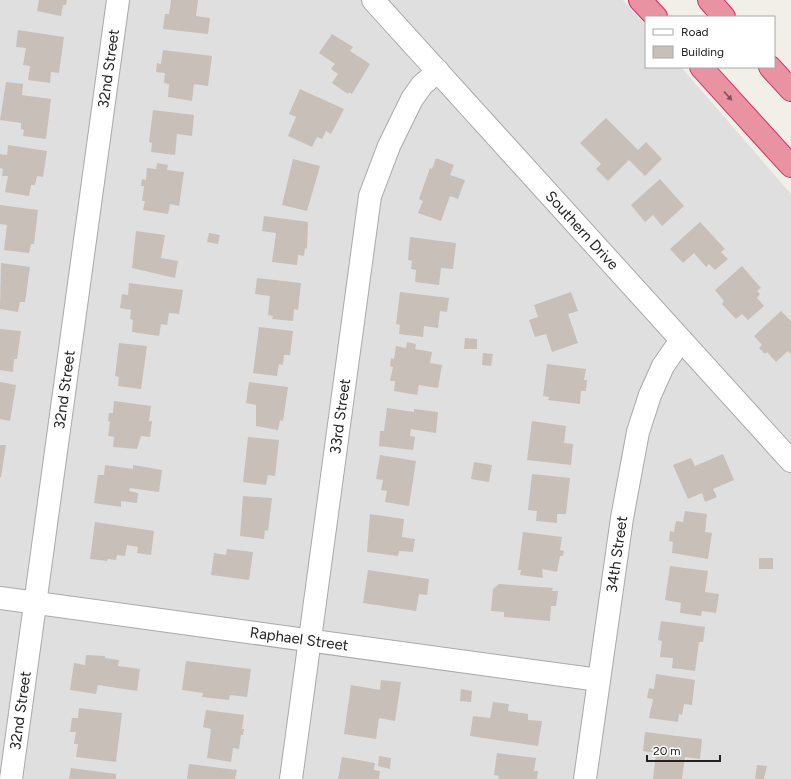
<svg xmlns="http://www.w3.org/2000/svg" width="791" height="779" font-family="Figtree,sans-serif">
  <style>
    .residential { fill: #e0dfdf }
    .building { fill: #c7bfb8 }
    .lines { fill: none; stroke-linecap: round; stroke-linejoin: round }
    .street-casing { stroke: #a9a9a9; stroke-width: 24 }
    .highway-casing { stroke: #dc2a67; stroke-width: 24 }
    .street { stroke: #fff; stroke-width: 22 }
    .highway { stroke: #e892a2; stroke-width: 22 }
    .oneway { fill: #7b545c }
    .labels { text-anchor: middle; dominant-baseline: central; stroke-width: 4; stroke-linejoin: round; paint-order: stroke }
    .street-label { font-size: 15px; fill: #222; stroke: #fff }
  </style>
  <rect width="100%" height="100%" fill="#f2efe9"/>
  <!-- residential -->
  <polygon class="residential" points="0,0 623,0 646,26 646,67 681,67 791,194 791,779 0,779"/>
  <!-- building -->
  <g class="building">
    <polygon points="39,0 67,0 66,5 63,5 61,16 37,11"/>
    <polygon points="171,0 198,0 196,16 210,18 208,34 163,29 165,14 169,14"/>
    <polygon points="18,30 64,37 59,73 51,72 50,83 28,80 30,66 23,65 26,48 16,47"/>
    <polygon points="332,34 353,47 350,51 370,64 352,94 349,92 348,94 332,83 338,74 331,69 335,64 319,53"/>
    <polygon points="163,50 212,56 208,86 194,84 192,101 168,97 169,84 164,83 165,73 156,72 157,63 161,64"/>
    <polygon points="6,82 23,84 22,95 51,99 46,139 23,136 24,130 21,129 21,123 0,120"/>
    <polygon points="300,89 344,109 331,134 326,131 322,139 317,137 312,147 288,136 296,117 289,114"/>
    <polygon points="153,110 194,115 192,136 177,134 175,155 151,152 152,143 149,142"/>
    <polygon points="606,118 638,150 646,142 662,159 645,176 629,160 608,181 596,169 601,164 580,143"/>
    <polygon points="8,145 47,151 43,177 37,176 35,185 31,185 29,196 5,192 8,176 2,176 3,169 0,168 0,154 7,155"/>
    <polygon points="436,158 454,165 450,175 465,180 458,199 450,196 441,221 418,213 423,201 419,199 430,168 432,169"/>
    <polygon points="293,159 320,166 307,211 282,205"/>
    <polygon points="157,163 168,165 167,170 184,172 179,206 170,204 168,214 143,210 145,201 142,201 144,186 141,186 142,179 146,180 147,168 156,169"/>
    <polygon points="660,179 684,206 662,226 653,215 645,222 631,205"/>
    <polygon points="0,205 38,210 34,244 31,244 29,253 4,250 7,225 0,224"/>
    <polygon points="264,216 308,222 307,249 305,248 304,256 298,255 297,265 272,262 276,233 262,231"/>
    <polygon points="700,222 725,249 721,252 728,259 715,270 709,264 706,267 694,253 683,263 670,249"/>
    <polygon points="136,231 165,235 161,258 178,261 175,278 132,268"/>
    <polygon points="209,233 220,235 218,244 207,242"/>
    <polygon points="410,237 456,243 453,269 441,268 439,285 415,282 416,270 411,269 412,261 408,260"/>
    <polygon points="1,263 30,267 25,302 20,302 18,312 0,309"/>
    <polygon points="742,266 761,288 757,291 760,294 757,298 764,306 748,320 742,314 736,319 722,304 724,301 715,290"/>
    <polygon points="257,278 301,283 298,310 294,309 293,321 272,319 273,316 268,315 270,296 255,294"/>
    <polygon points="129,283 183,290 179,314 169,313 167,325 161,324 159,336 132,332 133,320 130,319 131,310 120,308 122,294 128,295"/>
    <polygon points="400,292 449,298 447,312 440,311 438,328 424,326 423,337 399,334 400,325 396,324"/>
    <polygon points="571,292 578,311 568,314 578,343 552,352 546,334 535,337 529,320 538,317 534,305"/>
    <polygon points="781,311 791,321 791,354 788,351 776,362 767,352 765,354 759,348 762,345 754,336"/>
    <polygon points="259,327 293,331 290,355 284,355 283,365 279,364 277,376 253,373"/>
    <polygon points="0,329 21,331 17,359 14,359 13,372 0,370"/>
    <polygon points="465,338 477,339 477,349 464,349"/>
    <polygon points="407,342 416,344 415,349 432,352 430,363 442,365 438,388 419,385 417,395 394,391 395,381 390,381 393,367 390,366 391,358 394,359 396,346 406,348"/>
    <polygon points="119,343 147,346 141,389 118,386 119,377 115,376"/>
    <polygon points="483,353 493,354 491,366 482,365"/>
    <polygon points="547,364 586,369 584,380 587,380 586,391 581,391 580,404 548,400 549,397 543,396"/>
    <polygon points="0,382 16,385 10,421 0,419"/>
    <polygon points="249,382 288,387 283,421 280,420 278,430 256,426 256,405 246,403"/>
    <polygon points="114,401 151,406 149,421 152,421 150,437 141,436 137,449 113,447 114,437 108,436 110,422 108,421 109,413 113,413"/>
    <polygon points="387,408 414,412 414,409 438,412 436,433 411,429 410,436 415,437 413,450 379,446 380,431 384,431"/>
    <polygon points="532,421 566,426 564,443 573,444 571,465 527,460"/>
    <polygon points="248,437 279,440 275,476 268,475 266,485 243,482"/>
    <polygon points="0,445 6,445 1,477 0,477"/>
    <polygon points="723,454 734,480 713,489 717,497 705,502 702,493 688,499 673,465 691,458 695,466"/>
    <polygon points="380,455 416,461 409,506 385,502 387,491 381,490 383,480 376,479"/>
    <polygon points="474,462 492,465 489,482 471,479"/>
    <polygon points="105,465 133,469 133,465 162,470 159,492 130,488 129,491 138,493 137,503 121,501 121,507 94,503 98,475 104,475"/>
    <polygon points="532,474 570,478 566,514 557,514 557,523 536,521 537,511 528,510"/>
    <polygon points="243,496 272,498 268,531 265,530 264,539 240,536"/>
    <polygon points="685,511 707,514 705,532 712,533 708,559 672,553 673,542 669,541 670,531 674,532 676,521 683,522"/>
    <polygon points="370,514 404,519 402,537 415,539 413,552 399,551 398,556 367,552"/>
    <polygon points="95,522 154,531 151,555 137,553 138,547 127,545 125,556 117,555 116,560 108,559 107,561 90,559"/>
    <polygon points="523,532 562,537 560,550 564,551 563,556 560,556 557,572 542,569 543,578 520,575 521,570 518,570"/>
    <polygon points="227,549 253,552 249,580 211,575 214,553 226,555"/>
    <rect x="759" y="558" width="14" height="11"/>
    <polygon points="670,566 708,571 705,592 719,594 716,613 702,611 701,616 680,613 681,603 665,600"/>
    <polygon points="368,570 429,579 427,595 419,594 416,611 363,603"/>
    <polygon points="499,584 553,588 552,591 558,591 556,606 551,606 550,621 504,617 504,612 491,611 493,589"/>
    <polygon points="661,621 705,627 703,642 699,642 695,671 672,668 673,658 660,657 662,641 658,640"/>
    <polygon points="86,655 105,656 105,658 119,660 118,666 140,669 137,691 98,685 96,694 70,690 74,663 85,665"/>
    <polygon points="186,661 251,669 247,697 230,695 229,700 202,697 203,693 182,690"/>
    <polygon points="656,674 695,680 692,705 684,704 682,715 679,714 678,722 649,718 653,699 647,698 649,688 654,689"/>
    <polygon points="381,680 401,682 395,721 379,718 376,739 344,734 351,685 380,690"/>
    <polygon points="461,689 472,691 471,702 460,701"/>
    <polygon points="493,702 509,704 508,711 528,714 528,720 542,721 538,746 470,736 473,716 490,718"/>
    <polygon points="79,708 122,713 116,762 76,757 78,744 74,744 76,732 70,732 72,718 78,718"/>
    <polygon points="206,710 244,715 242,729 244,729 243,735 241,735 239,749 233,748 231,762 207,758 211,729 203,727"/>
    <polygon points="645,732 702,739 700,759 685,757 682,779 653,779 656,753 643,751"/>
    <polygon points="497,753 536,758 534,771 538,771 537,779 498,779 499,776 494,775"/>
    <polygon points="379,756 391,758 390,769 378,766"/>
    <polygon points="342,757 375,763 374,770 380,771 379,779 338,779"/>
    <polygon points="189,764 237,770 235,779 187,779"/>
    <polygon points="757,765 767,766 764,779 755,779"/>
    <polygon points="71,768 116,774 116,779 69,779"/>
  </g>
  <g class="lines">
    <!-- street casing -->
    <g class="street-casing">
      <g id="street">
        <path id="s1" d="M373,0L791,461"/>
        <path id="s2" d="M0,598L599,680"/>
        <path id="s3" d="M11,779L118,0"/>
        <path id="s4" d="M291,779L370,196L389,146L412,99L422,85L438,71"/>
        <path id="s5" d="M585,779L622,518L638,432L650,395L663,366L681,340"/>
      </g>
    </g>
    <!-- highway casing -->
    <g class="highway-casing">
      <g id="highway">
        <polyline points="640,0 656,17"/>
        <polyline points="709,0 724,17"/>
        <polyline points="701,67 791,166"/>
        <polyline points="770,67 791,90"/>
      </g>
    </g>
    <!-- street -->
    <use href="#street" class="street"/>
    <!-- highway -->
    <use href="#highway" class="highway"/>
  </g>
  <!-- one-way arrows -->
  <defs><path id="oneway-solid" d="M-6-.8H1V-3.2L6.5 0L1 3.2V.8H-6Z"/></defs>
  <use class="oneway" href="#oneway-solid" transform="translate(728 96) rotate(48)"/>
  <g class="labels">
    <!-- street labels -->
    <g class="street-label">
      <text stroke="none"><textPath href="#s3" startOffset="717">32nd Street</textPath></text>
      <text stroke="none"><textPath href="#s1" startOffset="311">Southern Drive</textPath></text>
      <text stroke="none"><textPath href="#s3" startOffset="393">32nd Street</textPath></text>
      <text stroke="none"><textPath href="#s4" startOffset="366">33rd Street</textPath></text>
      <text stroke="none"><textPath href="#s5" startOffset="227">34th Street</textPath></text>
      <text stroke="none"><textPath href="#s2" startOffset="302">Raphael Street</textPath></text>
      <text stroke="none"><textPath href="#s3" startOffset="69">32nd Street</textPath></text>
    </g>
  </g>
  <!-- legend -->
  <rect x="645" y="16" width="130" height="52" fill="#ffffff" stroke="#a7a7a7"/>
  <rect x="653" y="29" width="20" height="6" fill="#ffffff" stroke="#a7a7a7"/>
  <text x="681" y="36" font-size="12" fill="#222222">Road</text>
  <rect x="653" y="46" width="20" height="12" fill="#c7bfb8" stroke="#a7a7a7"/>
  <text x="681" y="56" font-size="12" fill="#222222">Building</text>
  <!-- scale -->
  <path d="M647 755v6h73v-6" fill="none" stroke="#222222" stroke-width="2"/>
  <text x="653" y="755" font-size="12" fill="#222222" stroke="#ffffff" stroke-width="3" paint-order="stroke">20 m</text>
</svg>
